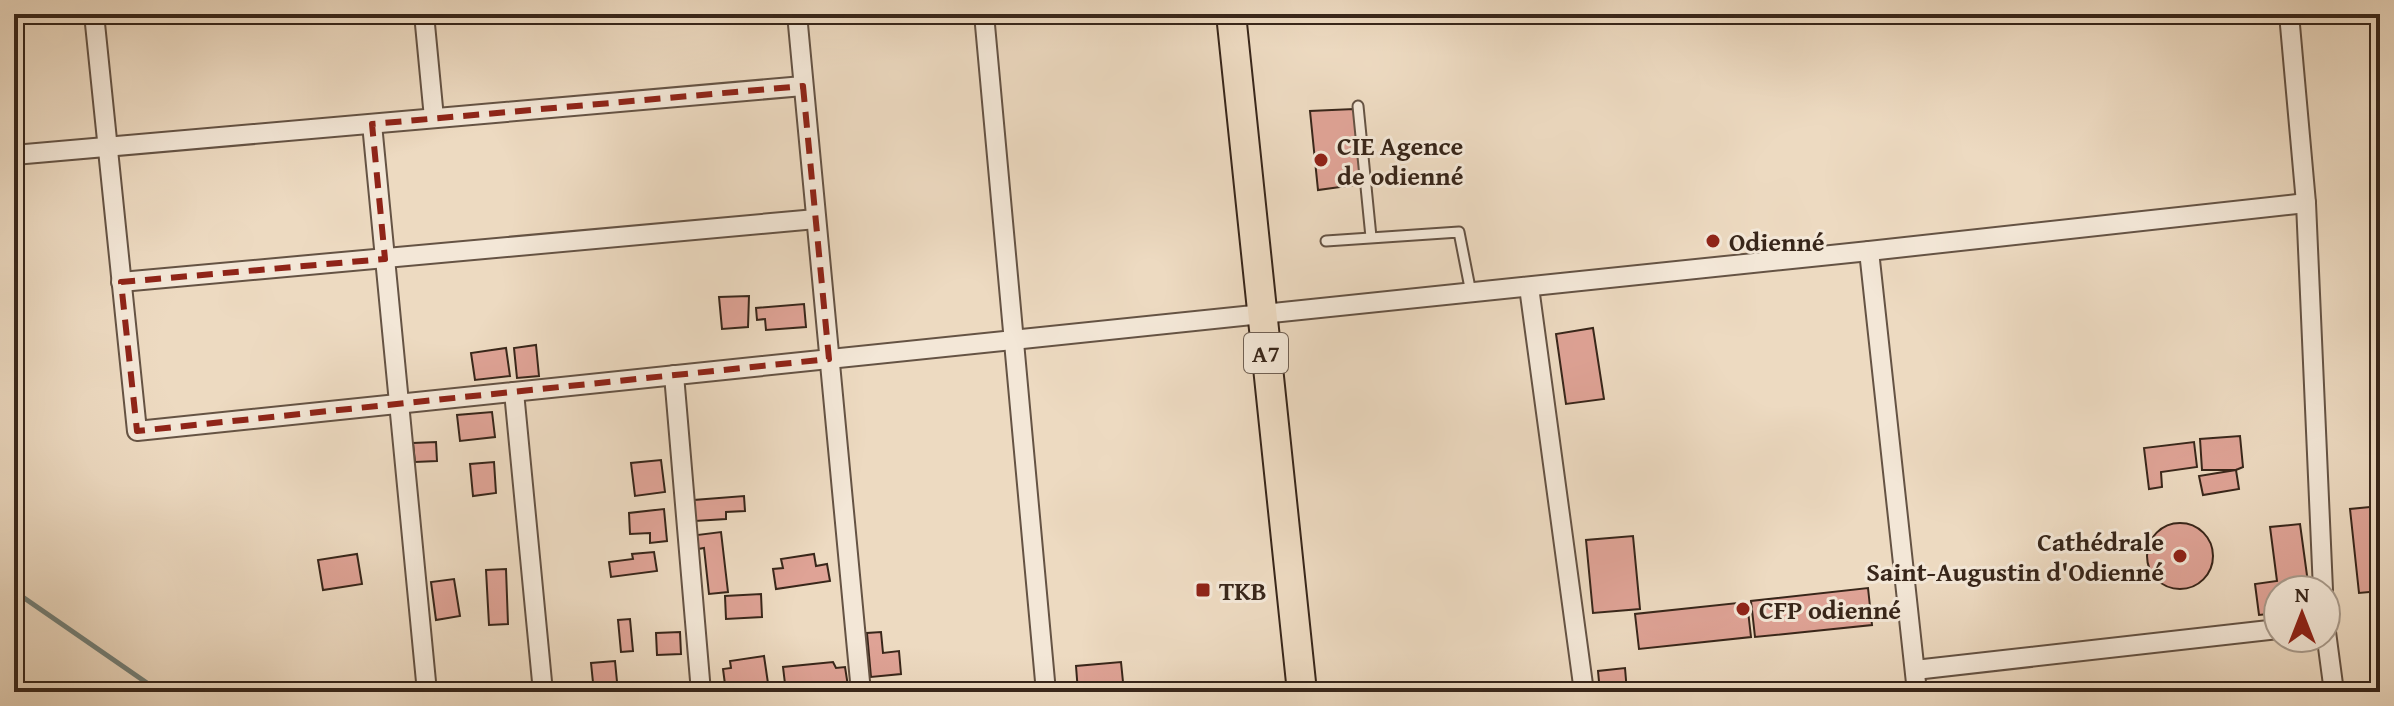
<svg xmlns="http://www.w3.org/2000/svg" width="2394" height="706" font-family="'Gentium Book Plus',serif">
  <style>
    .lines { fill: none; stroke-linecap: round; stroke-linejoin: round }
    .stream { stroke: #727f78; stroke-width: 5 }
    .building { fill: #dfa396; stroke: #38261a; stroke-width: 2 }
    .lane-casing { stroke: #655344; stroke-width: 13 }
    .street-casing { stroke: #655344; stroke-width: 22 }
    .primary-casing { stroke: #38261a; stroke-width: 32 }
    .lane { stroke: #f3e7d7; stroke-width: 9 }
    .street { stroke: #f3e7d7; stroke-width: 18 }
    .primary { stroke: #eddac1; stroke-width: 28 }
    .marked { fill: none; stroke: #8f2418; stroke-width: 6; stroke-dasharray: 16 10; stroke-linejoin: round }
    .poi-dot { fill: #8f2418; stroke: #f3e7d7; stroke-width: 3 }
    .labels { text-anchor: middle; dominant-baseline: central; stroke-width: 6; stroke-linejoin: round; paint-order: stroke }
    .shield { fill: #f3e7d7; stroke: #706053; stroke-width: 2 }
    .shield-label { font-size: 24px; font-weight: bold; fill: #38261a }
    .poi-label { font-size: 26px; font-weight: bold; fill: #38261a; stroke: #f3e7d7; text-anchor: start }
  </style>
  <rect width="100%" height="100%" fill="#eddac1"/>
  <filter id="stains"><feTurbulence type="fractalNoise" baseFrequency=".0025" numOctaves="4"/><feColorMatrix values="0 0 0 0 .2 0 0 0 0 .09 0 0 0 0 .02 0 0 0 .5 -.17"/></filter>
  <radialGradient id="worn" r=".72"><stop offset=".6" stop-color="#630" stop-opacity="0"/><stop offset="1" stop-color="#630" stop-opacity=".3"/></radialGradient>
  <g class="lines">
    <!-- stream -->
    <polyline class="stream" points="14,591 160,692"/>
  </g>
  <!-- building -->
  <g class="building">
    <polygon points="1354,109 1362,184 1318,190 1310,111"/>
    <polygon points="749,296 748,327 722,329 719,297"/>
    <polygon points="804,304 806,327 766,330 765,319 757,320 756,308"/>
    <polygon points="1593,328 1604,399 1566,404 1556,334"/>
    <polygon points="536,345 539,376 517,378 514,348"/>
    <polygon points="506,348 510,376 475,380 471,353"/>
    <polygon points="492,412 495,437 460,441 457,415"/>
    <polygon points="2240,436 2243,467 2236,470 2202,470 2200,439"/>
    <polygon points="436,442 437,461 415,462 413,443"/>
    <polygon points="2194,442 2197,467 2161,472 2162,487 2149,489 2144,448"/>
    <polygon points="661,460 665,492 635,496 631,463"/>
    <polygon points="494,462 496,493 473,496 470,464"/>
    <polygon points="2236,470 2239,489 2203,495 2199,476"/>
    <polygon points="744,496 745,511 726,512 726,519 695,521 694,500"/>
    <polygon points="2380,506 2380,591 2359,593 2350,509"/>
    <polygon points="664,509 667,541 650,543 650,533 630,534 629,513"/>
    <circle cx="2180" cy="556" r="33"/>
    <polygon points="2300,524 2309,590 2278,590 2278,613 2259,615 2255,584 2277,581 2270,527"/>
    <polygon points="721,532 728,592 709,594 704,548 698,549 697,535"/>
    <polygon points="1633,536 1640,609 1593,613 1586,540"/>
    <polygon points="654,552 657,571 611,577 609,562 633,559 632,554"/>
    <polygon points="357,554 362,584 323,590 318,560"/>
    <polygon points="814,554 816,566 827,564 830,581 776,589 773,569 783,568 781,559"/>
    <polygon points="506,569 508,624 489,625 486,570"/>
    <polygon points="454,579 460,616 436,620 431,582"/>
    <polygon points="1868,588 1872,625 1755,637 1751,601"/>
    <polygon points="761,594 762,617 726,619 725,596"/>
    <polygon points="1747,602 1751,637 1639,649 1635,614"/>
    <polygon points="630,619 633,651 621,652 618,620"/>
    <polygon points="680,632 681,654 657,655 656,633"/>
    <polygon points="881,632 883,653 899,651 901,674 871,677 867,633"/>
    <polygon points="764,656 769,690 726,692 723,669 731,668 730,661"/>
    <polygon points="615,661 618,692 594,692 591,663"/>
    <polygon points="833,662 836,668 845,667 848,686 786,692 783,667"/>
    <polygon points="1121,662 1124,692 1078,692 1076,666"/>
    <polygon points="1625,668 1627,692 1600,692 1598,671"/>
    <polygon points="892,685 893,692 875,692 874,686"/>
  </g>
  <g class="lines">
    <!-- lane casing -->
    <g class="lane-casing">
      <g id="lane">
        <polyline points="1358,106 1371,237"/>
        <polyline points="1326,241 1459,232 1471,293"/>
      </g>
    </g>
    <!-- street casing -->
    <g class="street-casing">
      <g id="street">
        <polyline points="94,14 137,431 1869,251 2306,203"/>
        <polyline points="424,14 434,118"/>
        <polyline points="797,14 861,692"/>
        <polyline points="984,14 1046,692"/>
        <polyline points="2289,14 2306,203 2323,590"/>
        <polyline points="372,124 427,692"/>
        <polyline points="14,155 803,86"/>
        <polyline points="1869,251 1917,692"/>
        <polyline points="121,282 816,219"/>
        <polyline points="1529,287 1584,692"/>
        <polyline points="674,375 701,692"/>
        <polyline points="514,392 543,692"/>
        <polyline points="2326,632 2334,692"/>
        <polyline points="1915,670 2278,629"/>
      </g>
    </g>
    <!-- primary casing -->
    <g class="primary-casing">
      <polyline id="primary" points="1231,14 1302,692"/>
    </g>
    <!-- lane -->
    <use href="#lane" class="lane"/>
    <!-- street -->
    <use href="#street" class="street"/>
    <!-- primary -->
    <use href="#primary" class="primary"/>
  </g>
  <!-- marked area -->
  <path class="marked" d="M803,86L829,359L137,431L121,282L385,259L372,124Z"/>
  <!-- markers -->
  <g class="poi-dot">
    <circle cx="1321" cy="160" r="8"/>
    <circle cx="1713" cy="241" r="8"/>
    <circle cx="2180" cy="556" r="8"/>
    <rect x="1195" y="582" width="16" height="16" rx="4"/>
    <circle cx="1743" cy="609" r="8"/>
  </g>
  <g class="labels">
    <!-- shield labels -->
    <rect class="shield" x="1244" y="333" width="44" height="40" rx="6"/>
    <g class="shield-label">
      <text x="1266" y="353">A7</text>
    </g>
    <!-- poi labels -->
    <g class="poi-label">
      <text x="1337" y="145">CIE Agence<tspan x="1337" dy="30">de odienné</tspan></text>
      <text x="1729" y="241">Odienné</text>
      <text x="2164" y="541" text-anchor="end">Cathédrale<tspan x="2164" dy="30">Saint-Augustin d'Odienné</tspan></text>
      <text x="1219" y="590">TKB</text>
      <text x="1759" y="609">CFP odienné</text>
    </g>
  </g>
  <!-- margin -->
  <rect width="2394" height="706" fill="none" stroke="#eddac1" stroke-width="48"/>
  <rect x="16" y="16" width="2362" height="674" fill="none" stroke="#38261a" stroke-width="4"/>
  <rect x="24" y="24" width="2346" height="658" fill="none" stroke="#38261a" stroke-width="2"/>
  <!-- north arrow -->
  <g transform="translate(2302 614)"><circle r="38" fill="#f3e7d7" stroke="#a89a8b" stroke-width="2"/>
  <path d="M0-6L14 30L0 20L-14 30Z" fill="#8f2418"/>
  <text y="-12" font-size="22" font-weight="bold" text-anchor="middle" fill="#38261a">N</text>
  </g>
  <rect width="100%" height="100%" filter="url(#stains)"/>
  <rect width="100%" height="100%" fill="url(#worn)"/>
</svg>
